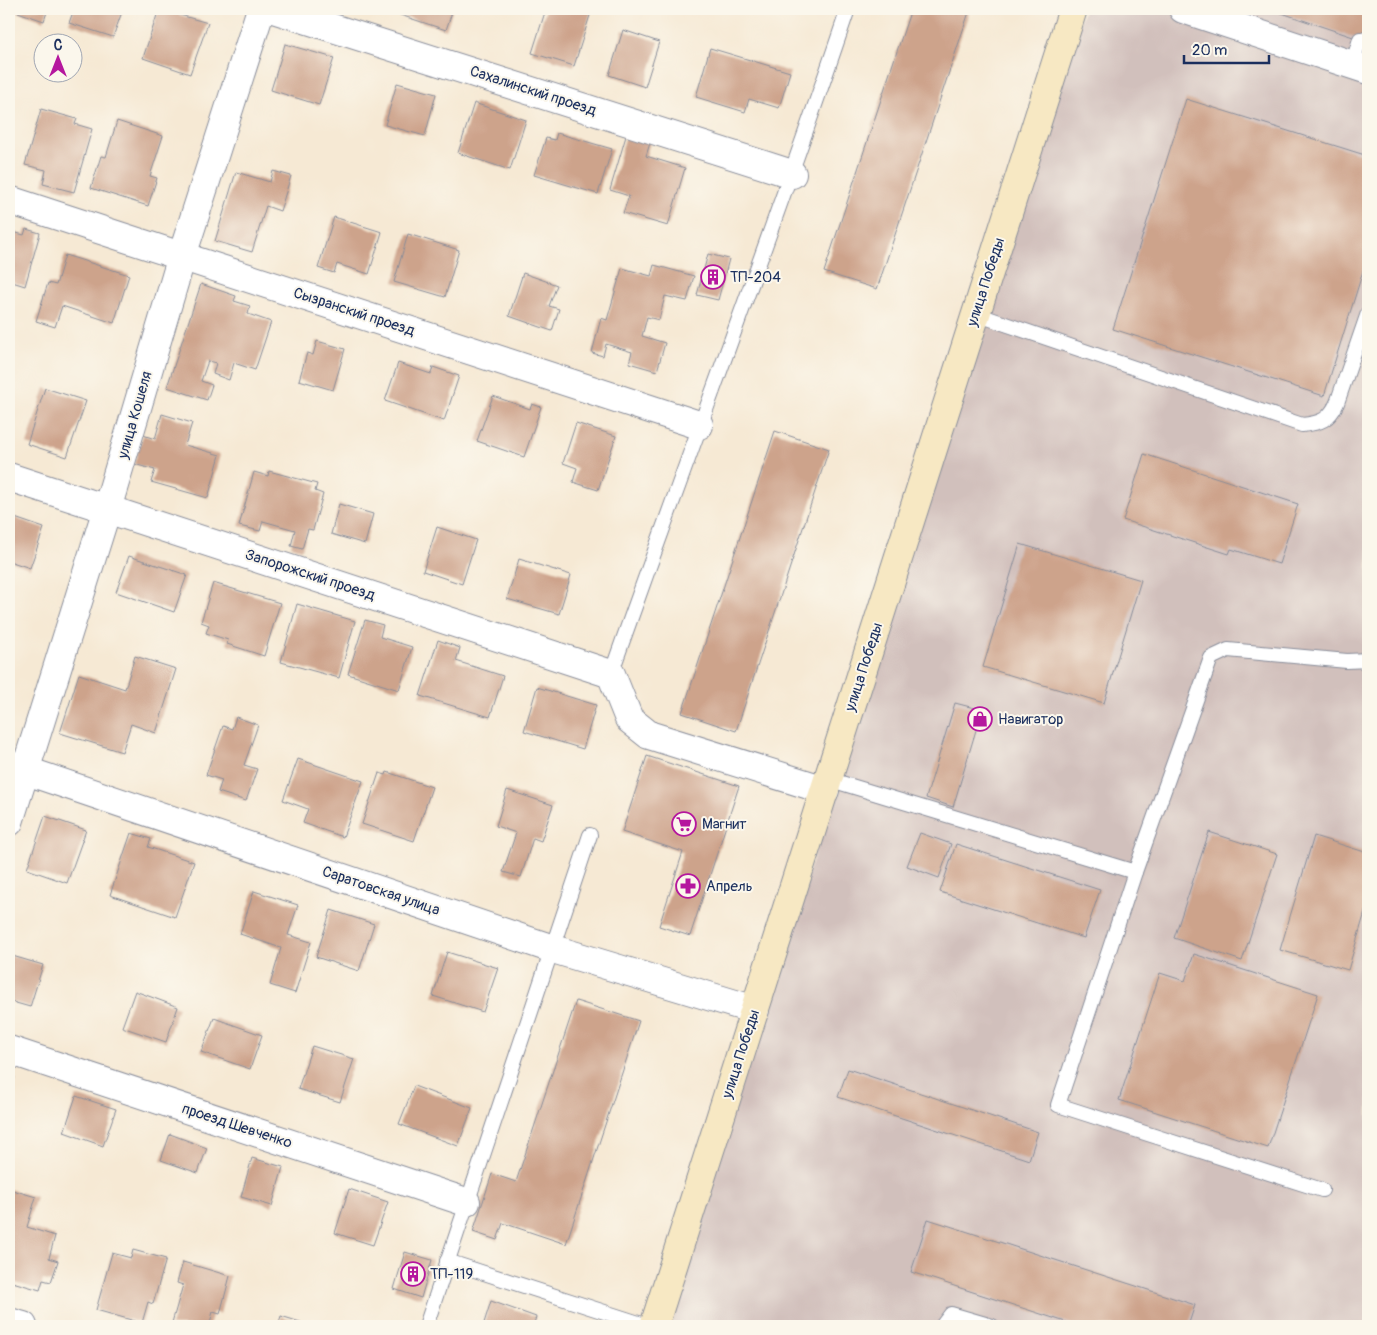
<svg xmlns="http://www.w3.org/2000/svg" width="1377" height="1335" font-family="Pangolin,sans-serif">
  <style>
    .industrial { fill: #d1c0bc }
    .building { fill: #cda38b }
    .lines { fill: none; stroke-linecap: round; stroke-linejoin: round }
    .service-casing { stroke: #888c99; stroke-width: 16 }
    .minor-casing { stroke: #888c99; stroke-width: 30 }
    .secondary-casing { stroke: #888c99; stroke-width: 30 }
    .service { stroke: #fff; stroke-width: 14 }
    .minor { stroke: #fff; stroke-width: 28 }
    .secondary { stroke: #f7e8c3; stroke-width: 28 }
    .labels { text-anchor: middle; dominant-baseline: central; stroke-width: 4; stroke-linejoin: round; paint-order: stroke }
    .street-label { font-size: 15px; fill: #1b2f5e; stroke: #fbf7ec }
    .poi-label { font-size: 15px; fill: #1b2f5e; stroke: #fbf7ec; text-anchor: start }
  </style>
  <rect width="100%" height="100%" fill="#fbf7ec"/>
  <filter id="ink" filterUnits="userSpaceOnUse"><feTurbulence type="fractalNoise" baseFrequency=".02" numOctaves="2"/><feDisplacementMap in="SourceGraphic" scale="10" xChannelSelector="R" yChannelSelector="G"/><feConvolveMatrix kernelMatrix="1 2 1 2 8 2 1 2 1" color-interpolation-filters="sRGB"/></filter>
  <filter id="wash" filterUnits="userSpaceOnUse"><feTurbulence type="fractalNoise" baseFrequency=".0096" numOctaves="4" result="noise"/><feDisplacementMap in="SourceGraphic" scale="20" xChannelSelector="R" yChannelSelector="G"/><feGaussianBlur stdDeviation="1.12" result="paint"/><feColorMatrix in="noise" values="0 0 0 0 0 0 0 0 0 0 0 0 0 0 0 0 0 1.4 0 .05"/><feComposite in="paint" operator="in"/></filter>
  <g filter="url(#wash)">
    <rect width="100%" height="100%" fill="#f6e9d4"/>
    <!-- industrial -->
    <polygon class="industrial" points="1084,9 1368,9 1368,1326 664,1326"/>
    <g id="blocks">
      <!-- building -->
      <g class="building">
        <polygon points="9,9 48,9 44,21"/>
        <polygon points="74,9 123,9 113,37 69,23"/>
        <polygon points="159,9 208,23 190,74 143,58"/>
        <polygon points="382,9 453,9 446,30"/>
        <polygon points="546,9 592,9 574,66 532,53"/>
        <polygon points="911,9 970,9 877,289 824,272"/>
        <polygon points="1270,9 1355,9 1368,13 1368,42"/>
        <polygon points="623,30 659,42 645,87 609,75"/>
        <polygon points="285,44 334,58 319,105 271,90"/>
        <polygon points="710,48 790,72 779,108 749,99 745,112 696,97"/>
        <polygon points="397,83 436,94 425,136 385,125"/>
        <polygon points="1186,99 1368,156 1368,255 1324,396 1113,329"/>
        <polygon points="474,103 526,120 510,170 458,153"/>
        <polygon points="41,109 77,119 75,124 92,129 74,192 43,184 46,170 25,165"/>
        <polygon points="117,121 163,136 150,176 157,178 148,206 91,188 101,156 106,157"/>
        <polygon points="557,133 612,149 598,194 534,175 546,138 555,140"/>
        <polygon points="626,136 650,143 646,156 685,168 668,226 623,213 629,196 610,190"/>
        <polygon points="273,171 291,176 280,211 266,206 252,252 215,241 236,172 270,182"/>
        <polygon points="334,217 382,232 369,274 337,264 334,273 318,268"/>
        <polygon points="26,229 40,233 25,286 9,281 9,231 24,235"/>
        <polygon points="408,234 459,250 445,297 394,282"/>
        <polygon points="708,254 729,259 718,300 697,295"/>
        <polygon points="65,255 129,275 114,323 62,306 55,327 36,321 48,283 56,285"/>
        <polygon points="654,265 694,276 687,301 665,296 659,320 647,317 642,336 665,343 657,371 629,363 632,352 606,344 603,356 592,353 601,318 607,320 622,268 651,276"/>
        <polygon points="523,273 557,285 549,306 559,309 552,331 509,316"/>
        <polygon points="201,284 236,296 234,301 250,306 248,314 271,322 255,370 234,363 229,380 213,374 216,363 208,361 201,381 212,385 207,400 167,387"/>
        <polygon points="317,341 345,349 333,390 299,380 307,353 313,355"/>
        <polygon points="398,363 431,374 433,367 459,376 444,421 385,401"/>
        <polygon points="45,388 86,401 67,457 27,444"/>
        <polygon points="493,396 530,409 532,404 541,407 524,457 477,441"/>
        <polygon points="162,414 192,423 185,445 220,455 208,498 151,482 155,470 134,464 143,435 155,439"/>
        <polygon points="576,423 616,436 598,490 573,482 577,468 563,463"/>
        <polygon points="775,431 829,449 736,731 682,713"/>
        <polygon points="1144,454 1298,504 1279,564 1231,549 1229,554 1123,520"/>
        <polygon points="269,471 317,484 315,491 323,494 313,530 308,529 302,549 291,546 295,530 263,521 260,531 239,526 254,472 268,476"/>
        <polygon points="339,504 373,514 365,544 331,534"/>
        <polygon points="9,516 44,528 30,568 9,561"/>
        <polygon points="437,527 476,540 462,584 423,571"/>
        <polygon points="1020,544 1141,580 1104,703 983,667"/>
        <polygon points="129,556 187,575 174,612 116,592"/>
        <polygon points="519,559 571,575 559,614 507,599"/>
        <polygon points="213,583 280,603 264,656 227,644 228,640 206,633 209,625 201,622"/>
        <polygon points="297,604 355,621 339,678 281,662"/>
        <polygon points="365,620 383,625 380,637 412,647 399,690 348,674"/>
        <polygon points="438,640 460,648 456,661 503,676 490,717 420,696"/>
        <polygon points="135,656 176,669 156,733 131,724 122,752 60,733 79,674 125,689"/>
        <polygon points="537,687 596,705 583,749 524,731"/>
        <polygon points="955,703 982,710 953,807 926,798"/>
        <polygon points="236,717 258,725 244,765 257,769 246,801 218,792 222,780 206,775 223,726 232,729"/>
        <polygon points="647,756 739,786 690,936 659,926 683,852 622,832"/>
        <polygon points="298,759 363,781 343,837 303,823 308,809 283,800"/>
        <polygon points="387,772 432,787 414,841 362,824 379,773 386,775"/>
        <polygon points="507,790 553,805 541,841 533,838 521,877 503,872 516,833 496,826"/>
        <polygon points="45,816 86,830 67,883 27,869"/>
        <polygon points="1209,832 1277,854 1242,961 1174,938"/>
        <polygon points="131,833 151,839 148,847 194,862 175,917 110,895"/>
        <polygon points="920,833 951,844 939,878 907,866"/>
        <polygon points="1314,836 1368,853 1368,902 1348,970 1280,950"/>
        <polygon points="956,844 1100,890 1084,938 940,892"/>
        <polygon points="254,891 298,905 288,935 311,942 295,993 270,985 281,948 240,934"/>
        <polygon points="331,910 374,924 359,971 316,957"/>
        <polygon points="447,952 498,968 483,1012 433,996"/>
        <polygon points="1194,954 1318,994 1268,1148 1119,1100 1160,973 1185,981"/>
        <polygon points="9,955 43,965 30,1007 9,1001"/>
        <polygon points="135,991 178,1007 166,1042 122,1027"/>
        <polygon points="576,1001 639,1021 566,1244 503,1223 497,1240 473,1232 492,1174 516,1182"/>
        <polygon points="214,1018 262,1035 250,1069 201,1052"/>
        <polygon points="312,1046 354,1059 340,1102 298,1089"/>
        <polygon points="848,1069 1038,1132 1029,1160 838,1097"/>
        <polygon points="9,1075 15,1077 9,1097"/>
        <polygon points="414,1086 472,1108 458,1146 399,1124"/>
        <polygon points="76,1096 116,1109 103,1146 64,1132"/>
        <polygon points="170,1134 207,1148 198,1173 161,1160"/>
        <polygon points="252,1158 283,1167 272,1206 241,1197"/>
        <polygon points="9,1189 36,1197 27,1227 55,1236 49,1258 58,1261 51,1282 43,1280 40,1290 9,1281"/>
        <polygon points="349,1189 388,1202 373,1245 335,1233"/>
        <polygon points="928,1219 1195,1305 1188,1326 1078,1326 911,1272"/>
        <polygon points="133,1250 166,1259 153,1304 148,1302 142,1323 96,1310 112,1253 131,1258"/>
        <polygon points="405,1252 432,1260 421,1298 394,1289"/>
        <polygon points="183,1262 230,1276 220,1314 213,1312 209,1326 171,1326 183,1285 177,1283"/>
        <polygon points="491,1301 536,1317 533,1326 483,1326"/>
        <polygon points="281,1316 313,1326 278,1326"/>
      </g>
    </g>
  </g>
  <g filter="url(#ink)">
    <use href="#blocks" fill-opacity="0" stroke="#888c99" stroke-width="1"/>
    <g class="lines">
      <!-- service casing -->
      <g class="service-casing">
        <g id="service">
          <polyline points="1352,65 1360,39"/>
          <path d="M976,314L1302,425C1321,423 1329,420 1337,403L1368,313"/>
          <path d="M611,674C689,452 773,232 848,9"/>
          <polyline points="828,779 1135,872 1211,658 1228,650 1347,661 1368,660"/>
          <polyline points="1135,872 1058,1105 1322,1190"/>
          <polyline points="447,1261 648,1326"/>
          <polyline points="426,1326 590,835"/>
          <polyline points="942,1326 951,1314 992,1326"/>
        </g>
      </g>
      <!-- minor casing -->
      <g class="minor-casing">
        <g id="minor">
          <polyline points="273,9 792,174"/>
          <polyline points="1183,9 1368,70"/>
          <polyline points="9,200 699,425"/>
          <polyline points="9,477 611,674 629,719 649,735 825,790"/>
          <polyline points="9,765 553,949 755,1010"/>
          <polyline points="9,822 107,509 182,256 261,9"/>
          <polyline points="9,1050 466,1202"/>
          <polyline points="9,1322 23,1326"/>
        </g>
      </g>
      <!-- secondary casing -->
      <g class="secondary-casing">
        <polyline id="secondary" points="654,1326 1073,9"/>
      </g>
      <!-- service -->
      <use href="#service" class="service"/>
      <!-- minor -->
      <use href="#minor" class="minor"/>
      <!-- secondary -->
      <use href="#secondary" class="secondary"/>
    </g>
  </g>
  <!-- icons -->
  <defs>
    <g id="building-ring" transform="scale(1.25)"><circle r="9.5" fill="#fbf7ec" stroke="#b5179e" stroke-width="1.5"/><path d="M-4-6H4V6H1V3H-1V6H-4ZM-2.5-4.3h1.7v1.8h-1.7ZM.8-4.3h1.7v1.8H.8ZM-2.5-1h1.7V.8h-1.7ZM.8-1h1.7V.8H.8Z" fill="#b5179e"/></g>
    <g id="shop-ring" transform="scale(1.25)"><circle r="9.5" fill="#fbf7ec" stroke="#b5179e" stroke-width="1.5"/><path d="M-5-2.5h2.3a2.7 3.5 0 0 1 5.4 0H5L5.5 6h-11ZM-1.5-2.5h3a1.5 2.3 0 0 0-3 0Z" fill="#b5179e"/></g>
    <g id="supermarket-ring" transform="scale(1.25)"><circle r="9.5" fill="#fbf7ec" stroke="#b5179e" stroke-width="1.5"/><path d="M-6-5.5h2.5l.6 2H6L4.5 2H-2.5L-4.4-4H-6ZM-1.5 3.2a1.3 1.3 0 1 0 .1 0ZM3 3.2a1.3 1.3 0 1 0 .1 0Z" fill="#b5179e"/></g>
    <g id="pharmacy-ring" transform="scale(1.25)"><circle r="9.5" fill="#fbf7ec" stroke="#b5179e" stroke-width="1.5"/><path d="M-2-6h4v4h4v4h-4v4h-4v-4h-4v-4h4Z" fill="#b5179e"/></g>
  </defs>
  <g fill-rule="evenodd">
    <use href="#building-ring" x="713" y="277"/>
    <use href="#shop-ring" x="980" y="719"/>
    <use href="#supermarket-ring" x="684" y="824"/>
    <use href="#pharmacy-ring" x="688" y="886"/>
    <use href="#building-ring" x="413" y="1274"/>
  </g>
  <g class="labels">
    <!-- street labels -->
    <g class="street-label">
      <text transform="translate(533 91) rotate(18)">Сахалинский проезд</text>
      <text transform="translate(986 282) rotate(-72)">улица Победы</text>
      <text transform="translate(354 312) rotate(18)">Сызранский проезд</text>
      <text transform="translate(135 415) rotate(-74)">улица Кошеля</text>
      <text transform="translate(310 575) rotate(18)">Запорожский проезд</text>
      <text transform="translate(864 667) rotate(-72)">улица Победы</text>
      <text transform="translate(381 891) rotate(19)">Саратовская улица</text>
      <text transform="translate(741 1054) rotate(-72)">улица Победы</text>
      <text transform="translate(237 1126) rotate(18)">проезд Шевченко</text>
    </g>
    <!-- poi labels -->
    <g class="poi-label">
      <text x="730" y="277">ТП-204</text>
      <text x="998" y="719">Навигатор</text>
      <text x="702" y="824">Магнит</text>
      <text x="706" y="886">Апрель</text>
      <text x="430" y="1274">ТП-119</text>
    </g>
  </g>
  <!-- margin -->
  <rect width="1377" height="1335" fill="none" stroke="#fbf7ec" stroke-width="30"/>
  <!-- north arrow -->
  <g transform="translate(58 58)"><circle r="24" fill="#fbf7ec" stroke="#a1a7b3"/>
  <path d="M0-4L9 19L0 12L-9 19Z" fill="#b5179e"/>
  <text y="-8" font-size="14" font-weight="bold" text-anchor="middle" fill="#1b2f5e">С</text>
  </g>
  <!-- scale -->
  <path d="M1184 55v8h85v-8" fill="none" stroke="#1b2f5e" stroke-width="2.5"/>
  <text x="1192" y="55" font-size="15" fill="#1b2f5e" stroke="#fbf7ec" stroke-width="4" paint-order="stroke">20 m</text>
</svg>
